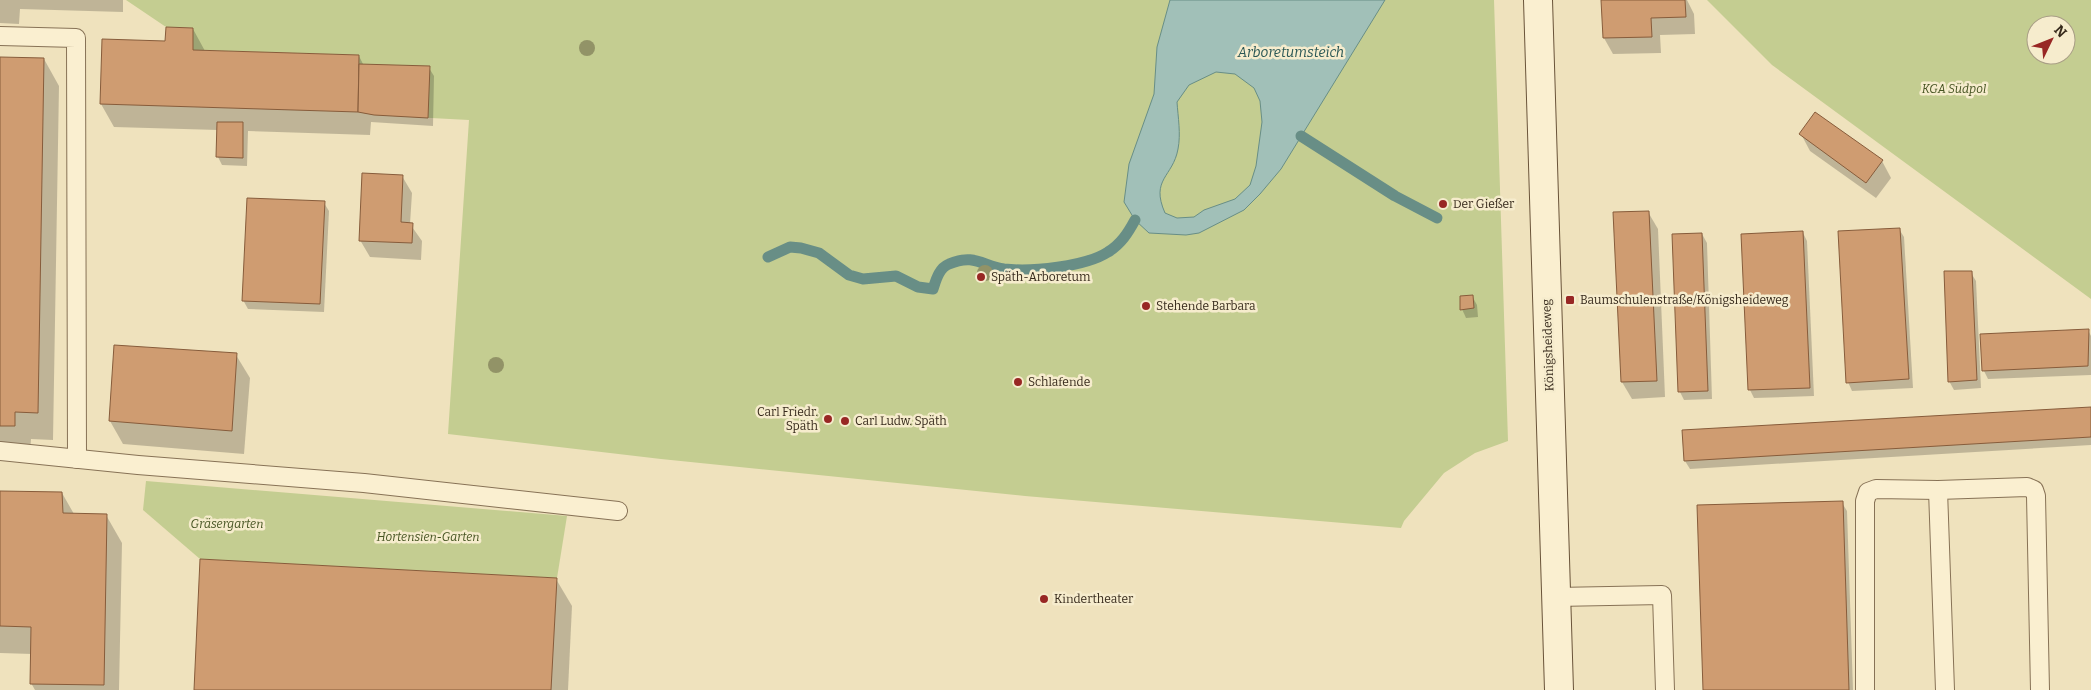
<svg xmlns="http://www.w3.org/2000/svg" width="2091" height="690" font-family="Bitter,serif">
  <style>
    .green { fill: #c4cd91; fill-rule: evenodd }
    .water { fill: #a1c0b8; stroke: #688e86; fill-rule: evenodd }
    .shadow { fill: #0003 }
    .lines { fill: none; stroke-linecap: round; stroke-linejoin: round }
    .stream { stroke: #688e86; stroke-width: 11 }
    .building { fill: #cf9c71; stroke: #875c3b }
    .lane-casing { stroke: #877256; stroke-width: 20 }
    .secondary-casing { stroke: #695339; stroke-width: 30 }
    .lane { stroke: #faefd0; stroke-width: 18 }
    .secondary { stroke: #faefd0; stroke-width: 28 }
    .tree { fill: #929367 }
    .poi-dot { fill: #982724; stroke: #f6eccd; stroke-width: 2 }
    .labels { text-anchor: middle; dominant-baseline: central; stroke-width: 5; stroke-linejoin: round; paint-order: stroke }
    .park-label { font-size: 12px; font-style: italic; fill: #455321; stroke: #f6eccd }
    .poi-label { font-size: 12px; fill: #36291b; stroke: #f6eccd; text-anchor: start }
    .street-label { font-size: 12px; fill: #36291b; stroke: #f6eccd }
    .water-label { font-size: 14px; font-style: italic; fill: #2a5755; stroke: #f6eccd }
  </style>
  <rect width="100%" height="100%" fill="#efe2bd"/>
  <!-- green -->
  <g class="green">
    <polygon points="126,0 1494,0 1508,441 1475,453 1444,473 1404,521 1401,528 1025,496 661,459 448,434 469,120 374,115 358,112 359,55 193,50 193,28 166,27"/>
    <path d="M1707,0H2091V299L1772,65ZM2036,25H2066V55H2036Z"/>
    <polygon points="146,481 567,516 557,578 200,559 143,510"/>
  </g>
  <!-- water -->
  <path class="water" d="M1170,0H1385L1281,169L1260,194L1244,210L1199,233L1186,235L1149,233L1135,220L1124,202L1129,164L1154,94L1157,47ZM1216,72L1235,74L1254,88L1260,101L1262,122L1256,166L1250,185L1235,199L1204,210L1194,217L1177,218L1165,213C1150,179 1173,177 1178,149C1181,134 1178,117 1177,102L1189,85Z"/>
  <!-- shadow -->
  <g class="shadow">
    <polygon points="0,0 123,0 123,12 20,9 19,24 0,23"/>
    <polygon points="1603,0 1687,0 1694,14 1695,34 1660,35 1661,53 1613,54 1604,38"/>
    <polygon points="193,29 205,51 359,56 364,66 429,68 434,76 433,126 371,122 370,135 248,131 247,166 222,165 218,157 218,130 114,127 101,104 167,42"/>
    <polygon points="0,58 44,59 59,86 53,440 31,439 30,453 0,452"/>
    <polygon points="1801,134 1882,161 1891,178 1876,198 1810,151"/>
    <polygon points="402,176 412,193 410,224 422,241 421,260 370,257 360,240"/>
    <polygon points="324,203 329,211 324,312 248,309 243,300"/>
    <polygon points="1648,212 1658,229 1665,397 1632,399 1622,382 1614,213"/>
    <polygon points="1899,229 1904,237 1913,388 1852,391 1848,382"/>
    <polygon points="1803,233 1807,241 1814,396 1754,398 1750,390 1743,235"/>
    <polygon points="1702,234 1707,243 1712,399 1684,400 1680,392"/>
    <polygon points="1971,273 1976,281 1981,388 1954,390 1949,381"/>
    <polygon points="1472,296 1477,305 1478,317 1466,318 1462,309"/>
    <polygon points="2088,330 2091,336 2091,375 1988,379 1984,371"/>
    <polygon points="236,355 250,378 244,454 123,444 110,421"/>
    <polygon points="2091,409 2091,445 1690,469 1685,461"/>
    <polygon points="0,492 62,493 74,514 106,515 122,543 119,690 35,690 31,683 32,654 0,653"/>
    <polygon points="1842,503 1847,511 1853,690 1704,690"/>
    <polygon points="556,579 572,606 568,690 195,690"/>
  </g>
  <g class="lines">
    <!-- stream -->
    <g class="stream">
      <polyline points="1301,136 1395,196 1437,218"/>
      <path d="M768,257L790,247L801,248L819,253L849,275L863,279L896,276L918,287L933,289C936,280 939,268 949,264C974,253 983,266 1004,269C1031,272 1085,267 1108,252C1121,244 1128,233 1135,220"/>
    </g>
  </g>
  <!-- building -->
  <g class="building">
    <polygon points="1601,0 1685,0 1686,17 1651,18 1652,37 1603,38"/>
    <polygon points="166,27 193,28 193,50 359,55 358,112 100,104 102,39 165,41"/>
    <polygon points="0,57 44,58 38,413 15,412 15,426 0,426"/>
    <polygon points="359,64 430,66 428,118 374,115 358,112"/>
    <polygon points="1815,112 1883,160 1866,183 1799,134"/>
    <polygon points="217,122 243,122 243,158 216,157"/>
    <polygon points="362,173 403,175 401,222 413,223 412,243 359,241"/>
    <polygon points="247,198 325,201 320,304 242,301"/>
    <polygon points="1649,211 1657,381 1621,382 1613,212"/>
    <polygon points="1900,228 1909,379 1846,383 1838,231"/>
    <polygon points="1803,231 1810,388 1748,390 1741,234"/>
    <polygon points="1702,233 1708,391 1678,392 1672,234"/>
    <polygon points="1944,271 1972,271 1977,380 1948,382"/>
    <polygon points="1473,295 1474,308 1460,310 1460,296"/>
    <polygon points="2089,329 2088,366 1982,371 1980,334"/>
    <polygon points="114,345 237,353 232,431 109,421"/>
    <polygon points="2091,407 2091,437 1684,461 1682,430"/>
    <polygon points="0,491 62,492 63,513 107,514 104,685 30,684 31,627 0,626"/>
    <polygon points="1843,501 1849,690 1703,690 1697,505"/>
    <polygon points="200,559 557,578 551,690 194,690"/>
  </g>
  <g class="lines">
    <!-- lane casing -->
    <g class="lane-casing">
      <g id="lane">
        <polyline points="0,36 76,38 77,459"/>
        <polyline points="0,451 138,465 364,483 618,511"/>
        <polyline points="1556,597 1662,595 1665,690"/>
        <polyline points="1865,690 1865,501 1868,492 1876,489 1938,490"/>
        <polyline points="1945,690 1938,490 2027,487 2034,490 2036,496 2040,690"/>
      </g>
    </g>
    <!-- secondary casing -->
    <g class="secondary-casing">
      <polyline id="secondary" points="1538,0 1559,690"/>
    </g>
    <!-- lane -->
    <use href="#lane" class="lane"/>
    <!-- secondary -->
    <use href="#secondary" class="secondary"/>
  </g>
  <!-- trees -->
  <g class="tree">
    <circle cx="587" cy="48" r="8"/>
    <circle cx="985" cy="273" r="8"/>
    <circle cx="496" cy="365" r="8"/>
  </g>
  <!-- markers -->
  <g class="poi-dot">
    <circle cx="1443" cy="204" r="5"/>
    <circle cx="981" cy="277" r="5"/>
    <rect x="1565" y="295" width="10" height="10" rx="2.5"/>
    <circle cx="1146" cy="306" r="5"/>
    <circle cx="1018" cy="382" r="5"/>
    <circle cx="828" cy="419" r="5"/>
    <circle cx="845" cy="421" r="5"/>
    <circle cx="1044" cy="599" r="5"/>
  </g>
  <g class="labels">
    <!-- park labels -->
    <g class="park-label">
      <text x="1954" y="89">KGA Südpol</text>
      <text x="227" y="524">Gräsergarten</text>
      <text x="428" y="537">Hortensien-Garten</text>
    </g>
    <!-- poi labels -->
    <g class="poi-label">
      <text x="1453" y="204">Der Gießer</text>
      <text x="991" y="277">Späth-Arboretum</text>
      <text x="1580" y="300">Baumschulenstraße/Königsheideweg</text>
      <text x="1156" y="306">Stehende Barbara</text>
      <text x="1028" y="382">Schlafende</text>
      <text x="818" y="412" text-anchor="end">Carl Friedr.<tspan x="818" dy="14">Späth</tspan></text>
      <text x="855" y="421">Carl Ludw. Späth</text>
      <text x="1054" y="599">Kindertheater</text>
    </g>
    <!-- street labels -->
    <g class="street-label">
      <text transform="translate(1548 345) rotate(-92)">Königsheideweg</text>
    </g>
    <!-- water labels -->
    <g class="water-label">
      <text x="1291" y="52">Arboretumsteich</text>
    </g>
  </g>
  <!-- north arrow -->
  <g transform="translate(2051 40) rotate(47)"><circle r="24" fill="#f6eccd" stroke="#a99e86"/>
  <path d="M0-4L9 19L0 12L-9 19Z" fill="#982724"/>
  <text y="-8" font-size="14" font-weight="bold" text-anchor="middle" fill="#36291b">N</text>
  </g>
</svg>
